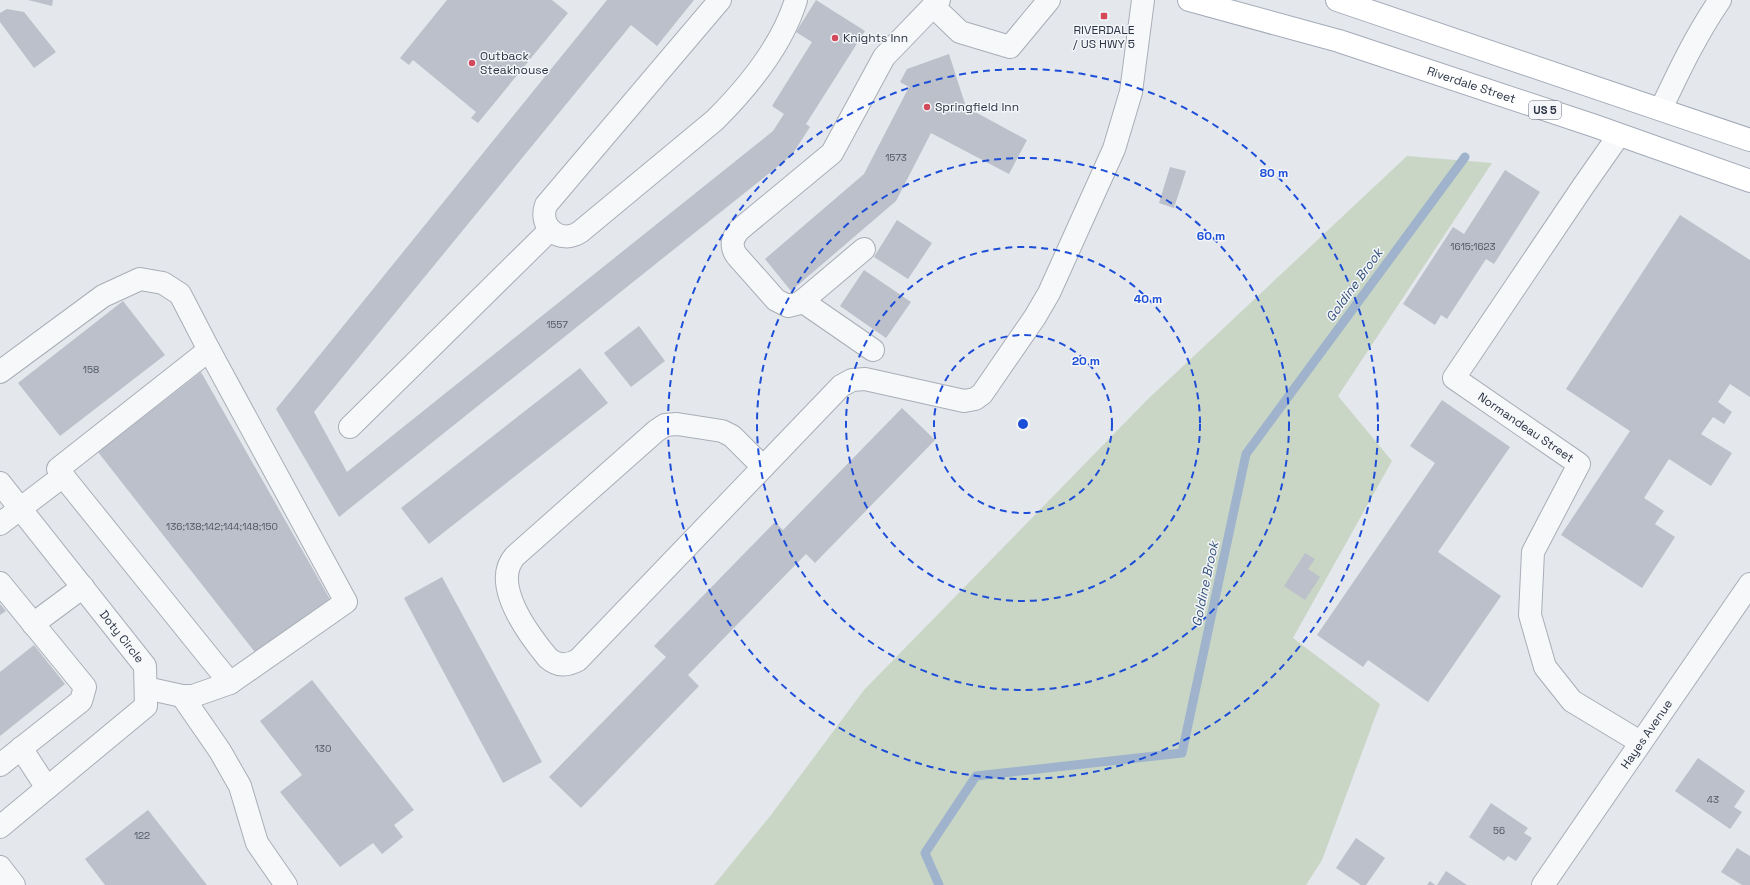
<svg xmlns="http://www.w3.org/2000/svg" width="1750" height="885" font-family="'Space Grotesk',sans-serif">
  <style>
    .green { fill: #c9d6c5 }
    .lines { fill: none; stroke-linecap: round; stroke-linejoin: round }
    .stream { stroke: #9fb4cc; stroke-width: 9 }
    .building { fill: #bbc0ca }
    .minor-casing { stroke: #a9aeb7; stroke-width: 24 }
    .major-casing { stroke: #a3abb8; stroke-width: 24 }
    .minor { stroke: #f7f8fa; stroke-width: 22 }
    .major { stroke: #fff; stroke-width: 22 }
    .ring { fill: none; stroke: #1d4ed8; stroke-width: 2; stroke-dasharray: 7 5 }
    .poi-dot { fill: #d1495b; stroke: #f4f6f9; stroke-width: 1.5 }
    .labels { text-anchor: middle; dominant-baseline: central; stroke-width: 3; stroke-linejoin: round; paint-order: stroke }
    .number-label { font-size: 10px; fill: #4f5766 }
    .shield { fill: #f4f6f9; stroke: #676e7b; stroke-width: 1 }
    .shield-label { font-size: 11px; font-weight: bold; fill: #2b3445 }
    .poi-label { font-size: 12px; fill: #2b3445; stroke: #f4f6f9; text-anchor: start }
    .street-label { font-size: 12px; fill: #2b3445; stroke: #f4f6f9 }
    .water-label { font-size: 13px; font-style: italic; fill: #34527a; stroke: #f4f6f9 }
    .centre { fill: #1d4ed8; stroke: #f4f6f9; stroke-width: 2 }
    .ring-label { font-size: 12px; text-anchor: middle; font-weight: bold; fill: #1d4ed8; stroke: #f4f6f9; stroke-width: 3; stroke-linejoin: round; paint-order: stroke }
  </style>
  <rect width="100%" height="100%" fill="#e4e7ec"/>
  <!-- green -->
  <polygon class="green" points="1407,156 1492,163 1338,396 1392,461 1293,638 1380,704 1322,860 1306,885 714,885 771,815 864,690 1148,399"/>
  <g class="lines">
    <!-- stream -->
    <polyline class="stream" points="939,885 925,853 976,776 1182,753 1246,454 1465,157"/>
  </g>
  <!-- building -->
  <g class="building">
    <polygon points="28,0 53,0 52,6"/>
    <polygon points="447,0 552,0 568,13 478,123 471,118 476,112 413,60 409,65 400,58"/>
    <polygon points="607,0 694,0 657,46 631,25 314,412 347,472 773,131 784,114 772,106 812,42 796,32 816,0 865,31 806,124 810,127 792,155 339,517 276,409"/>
    <polygon points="7,9 24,12 56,52 34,68 0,22 0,13"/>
    <polygon points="949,54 966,107 1027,140 1009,174 931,133 896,201 791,291 765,259 864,174 909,87 900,82 907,69"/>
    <polygon points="1170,167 1186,171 1174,208 1159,203"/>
    <polygon points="1505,170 1540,192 1494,264 1486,259 1447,319 1441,315 1435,325 1403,304 1453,227 1464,234"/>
    <polygon points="1680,215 1750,260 1750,397 1730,384 1718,402 1732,412 1724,424 1713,417 1701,434 1732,453 1711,486 1669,459 1644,498 1664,511 1655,524 1675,537 1642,588 1561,535 1630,431 1566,389"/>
    <polygon points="897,220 932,243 908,279 874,257"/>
    <polygon points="864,270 911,302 886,338 840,306"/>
    <polygon points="123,301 165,355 60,436 18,383"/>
    <polygon points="639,326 665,361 631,387 604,353"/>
    <polygon points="580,368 608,403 429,544 401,508"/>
    <polygon points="201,372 331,601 258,656 98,452"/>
    <polygon points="1442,400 1510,447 1438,552 1501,596 1428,702 1368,660 1363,667 1317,635 1435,463 1410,446"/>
    <polygon points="902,408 935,440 815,563 806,554 688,675 699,686 581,808 549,777 666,657 654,646 775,522 783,530"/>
    <polygon points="1305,553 1315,559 1308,569 1320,577 1305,600 1284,586"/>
    <polygon points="442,577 542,762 503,783 404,598"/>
    <polygon points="0,604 6,611 0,615"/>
    <polygon points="34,645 65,684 0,736 0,672"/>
    <polygon points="312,680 414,810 394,825 403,837 382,854 373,843 340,867 280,792 302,775 260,721"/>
    <polygon points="1698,758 1745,791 1734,807 1742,812 1730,829 1675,791"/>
    <polygon points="1491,803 1528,828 1524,833 1532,838 1516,861 1508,856 1504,861 1469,837"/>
    <polygon points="148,810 207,885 105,885 85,859"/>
    <polygon points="1356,838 1385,858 1366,885 1361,885 1336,868"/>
    <polygon points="1737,848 1750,856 1750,885 1742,885 1721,872"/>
    <polygon points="1446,871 1467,885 1437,885"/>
    <polygon points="1430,881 1435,885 1427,885"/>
  </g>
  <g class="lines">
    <!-- minor casing -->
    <g class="minor-casing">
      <g id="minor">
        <path d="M720,0L546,205C538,227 560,245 580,232L715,120C748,87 782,46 796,0"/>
        <polyline points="933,6 960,32 1010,47 1049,0"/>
        <path d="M1661,109C1679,71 1696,35 1720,0"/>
        <path id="s1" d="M1619,135L1584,185L1454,378L1579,464L1533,552L1530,615L1545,667L1572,701L1640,742"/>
        <path d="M864,249L800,303L788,306L776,300L737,256C730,247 732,238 739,230L832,153L884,57L939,0"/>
        <polyline points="802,301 873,350"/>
        <polyline points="0,372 103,296 140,279 163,283 180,294 209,350"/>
        <polyline points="350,427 550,230"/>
        <path d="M762,466L732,436L722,431L677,424L665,425L656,431L515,556C490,584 529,635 548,658C557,666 567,666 578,660L841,386L852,380L865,379L964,401L975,399L982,394L1035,317L1049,293L1114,149L1131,92L1143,0"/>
        <polyline points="63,476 58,469 209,350 346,602 230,683"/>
        <path id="s2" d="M0,483L145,666L146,706L0,827"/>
        <polyline points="0,524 63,476 230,683 193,696 182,696 146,688"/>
        <polyline points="0,583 85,687 81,701 0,765"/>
        <polyline points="33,624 83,587"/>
        <polyline points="182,696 220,751 240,786 257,843 286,885"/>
        <polyline points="21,748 47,788"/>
        <polyline points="0,867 14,885"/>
        <path id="s3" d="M1543,885L1750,584"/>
      </g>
    </g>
    <!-- major casing -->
    <g class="major-casing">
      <g id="major">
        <path id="s4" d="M1189,0L1339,41L1595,126L1750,181"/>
        <polyline points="1337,0 1750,140"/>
      </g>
    </g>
    <!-- minor -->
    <use href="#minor" class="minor"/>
    <!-- major -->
    <use href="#major" class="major"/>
  </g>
  <!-- distance rings -->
  <g class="ring">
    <circle cx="1023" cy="424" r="89"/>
    <circle cx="1023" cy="424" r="177"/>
    <circle cx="1023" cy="424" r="266"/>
    <circle cx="1023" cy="424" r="355"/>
  </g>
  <!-- markers -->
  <g class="poi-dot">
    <rect x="1100" y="12" width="8" height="8" rx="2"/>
    <circle cx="835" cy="38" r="4"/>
    <circle cx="472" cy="63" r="4"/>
    <circle cx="927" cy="107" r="4"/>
  </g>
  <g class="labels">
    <!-- number labels -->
    <g class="number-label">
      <text x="896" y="157">1573</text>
      <text x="1473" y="246">1615;1623</text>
      <text x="557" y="324">1557</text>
      <text x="91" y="369">158</text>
      <text x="222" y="526">136;138;142;144;148;150</text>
      <text x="323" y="748">130</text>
      <text x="1713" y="799">43</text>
      <text x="1499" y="830">56</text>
      <text x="142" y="835">122</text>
    </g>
    <!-- shield labels -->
    <rect class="shield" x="1529" y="101" width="32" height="18" rx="3"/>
    <g class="shield-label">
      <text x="1545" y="110">US 5</text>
    </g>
    <!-- poi labels -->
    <g class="poi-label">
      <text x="1104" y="30" text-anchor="middle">RIVERDALE<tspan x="1104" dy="14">/ US HWY 5</tspan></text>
      <text x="843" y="38">Knights Inn</text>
      <text x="480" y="56">Outback<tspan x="480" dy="14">Steakhouse</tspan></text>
      <text x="935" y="107">Springfield Inn</text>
    </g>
    <!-- street labels -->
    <g class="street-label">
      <text stroke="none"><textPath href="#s4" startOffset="295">Riverdale Street</textPath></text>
      <text stroke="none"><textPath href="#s1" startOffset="381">Normandeau Street</textPath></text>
      <text stroke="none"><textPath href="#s2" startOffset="196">Doty Circle</textPath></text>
      <text stroke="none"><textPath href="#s3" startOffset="183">Hayes Avenue</textPath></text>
    </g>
    <!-- water labels -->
    <g class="water-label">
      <text transform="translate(1354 285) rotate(-54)">Goldine Brook</text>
      <text transform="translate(1205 584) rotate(-78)">Goldine Brook</text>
    </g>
  </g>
  <circle cx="1023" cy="424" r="6" class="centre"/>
  <g class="ring-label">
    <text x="1274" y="177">80 m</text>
    <text x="1211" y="240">60 m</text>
    <text x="1148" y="303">40 m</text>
    <text x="1086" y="365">20 m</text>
  </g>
</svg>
